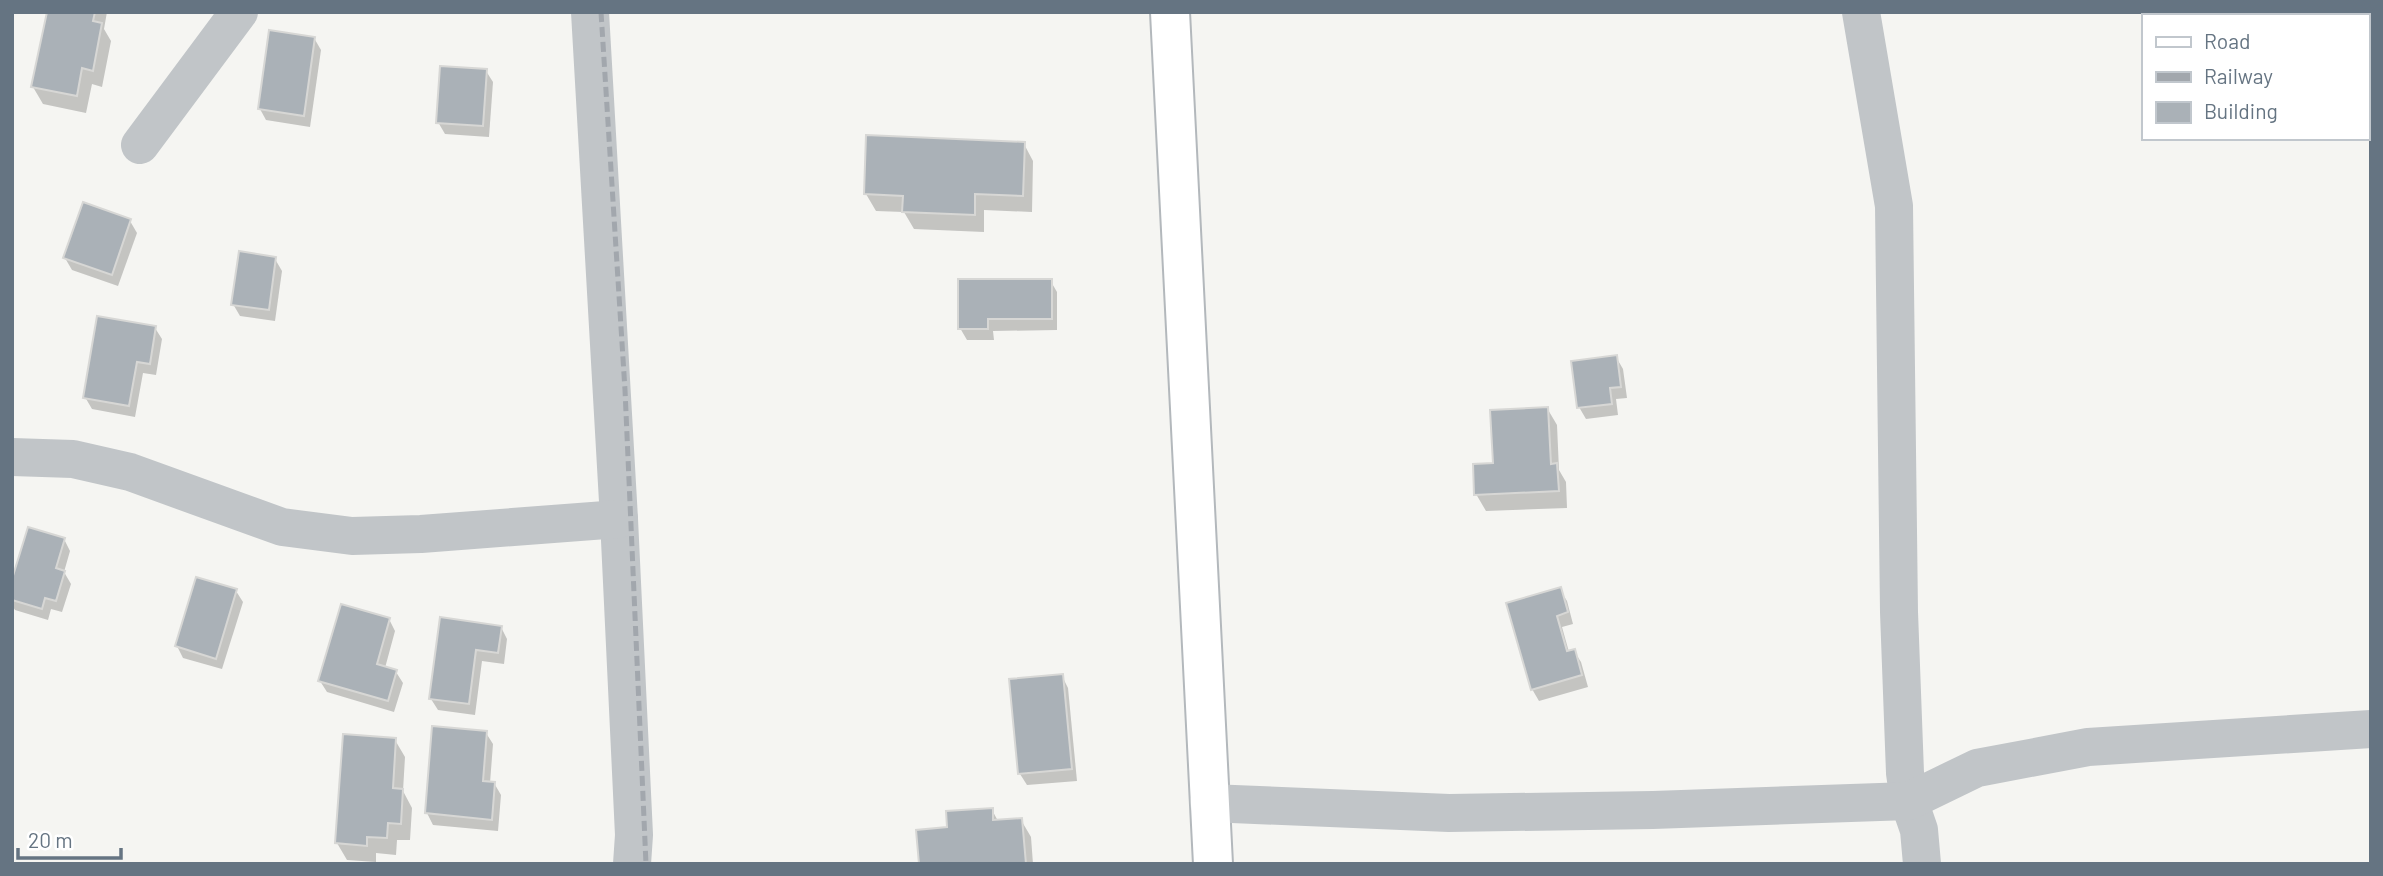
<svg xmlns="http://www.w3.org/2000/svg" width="2383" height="876" font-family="Barlow,sans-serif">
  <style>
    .shadow { fill: #0003 }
    .building { fill: #aab1b7; stroke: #d7d7d5; stroke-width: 2 }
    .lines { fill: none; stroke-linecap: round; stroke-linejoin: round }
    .secondary-casing { stroke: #b3b8bc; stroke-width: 42 }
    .street { stroke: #c1c5c8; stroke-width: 38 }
    .secondary { stroke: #fff; stroke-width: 38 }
    .rail { stroke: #a2a7ad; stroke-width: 5; stroke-dasharray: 10 5; stroke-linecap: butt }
  </style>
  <rect width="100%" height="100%" fill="#f5f5f2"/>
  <!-- shadow -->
  <g class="shadow">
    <polygon points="49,12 107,12 104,29 111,41 102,87 92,84 86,113 43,104 33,87"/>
    <polygon points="314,38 321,50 310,127 266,120 260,109"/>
    <polygon points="486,71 493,82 489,137 445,134 438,122"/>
    <polygon points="1024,144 1033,161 1032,212 984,210 984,232 914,229 904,212 876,211 866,194"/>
    <polygon points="130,221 137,233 118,286 72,270 65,258"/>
    <polygon points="275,259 282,271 275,321 240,316 233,304"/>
    <polygon points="1050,280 1057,292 1057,330 993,331 994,340 967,340 960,328"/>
    <polygon points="155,328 162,339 156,375 143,373 135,417 92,409 85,397"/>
    <polygon points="1616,357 1623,369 1627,398 1616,399 1618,415 1586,419 1579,407"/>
    <polygon points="1547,408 1557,425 1559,470 1566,482 1567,508 1486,511 1476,494 1495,465"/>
    <polygon points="64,539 70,551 64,572 71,584 62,612 51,609 48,620 15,610 12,605 12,585"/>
    <polygon points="1560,590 1567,601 1573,624 1562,627 1569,652 1574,651 1581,662 1588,687 1539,701 1532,689"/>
    <polygon points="236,591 243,602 222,669 183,658 177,646"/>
    <polygon points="389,619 395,631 385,668 396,672 403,683 394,712 327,692 320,681"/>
    <polygon points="441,619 501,627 507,639 504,664 482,661 475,715 438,710 431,699"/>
    <polygon points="1062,676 1068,688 1077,781 1027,785 1020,774"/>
    <polygon points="486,733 493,744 490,783 494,783 501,795 498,831 433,825 427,813"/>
    <polygon points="395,740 405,757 403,791 412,808 410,840 397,840 396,855 376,853 376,862 347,860 337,843"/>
    <polygon points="992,810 998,821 1021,820 1031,837 1033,864 921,864 949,829"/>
  </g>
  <!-- building -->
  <g class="building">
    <polygon points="47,12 95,12 93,21 102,23 93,71 82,68 77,96 31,87"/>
    <polygon points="269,30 315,37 304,116 258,109"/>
    <polygon points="440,66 487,69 483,126 436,123"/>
    <polygon points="866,135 1025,142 1023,196 975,194 975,215 902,212 903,196 864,194"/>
    <polygon points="83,202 131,219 112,275 63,258"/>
    <polygon points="239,251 276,257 269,310 231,305"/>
    <polygon points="958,279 1052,279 1052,319 988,319 988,329 958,329"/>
    <polygon points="97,316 156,326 150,364 137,362 129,406 83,398"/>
    <polygon points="1617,355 1621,387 1610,388 1612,404 1577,408 1571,361"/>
    <polygon points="1548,407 1551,464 1557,463 1559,491 1474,495 1473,464 1493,463 1490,410"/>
    <polygon points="28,527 65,538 56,568 65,571 56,601 45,598 42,609 12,600 12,579"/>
    <polygon points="196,577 237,589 216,659 175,646"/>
    <polygon points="1561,587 1568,612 1557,616 1567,651 1575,649 1582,675 1531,690 1506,603"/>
    <polygon points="341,604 390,618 377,664 397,670 388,701 318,681"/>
    <polygon points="440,617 502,626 498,653 476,650 469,704 429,699"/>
    <polygon points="1063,674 1072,769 1018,774 1009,679"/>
    <polygon points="432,726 487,731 483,781 495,782 492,820 425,813"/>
    <polygon points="343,734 396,738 393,788 403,789 401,824 388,823 387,838 367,837 367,846 335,843"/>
    <polygon points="993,808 993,820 1022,818 1026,864 919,864 916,830 947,827 946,811"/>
  </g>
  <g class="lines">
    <!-- secondary casing -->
    <g class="secondary-casing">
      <polyline id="secondary" points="1170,12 1213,864"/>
    </g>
    <!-- street -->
    <g class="street">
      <polyline points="590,12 619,519 634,835 632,864"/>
      <polyline points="1861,12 1894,206 1899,612 1905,773 1909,801 1919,830 1922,864"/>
      <polyline points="140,145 239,12"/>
      <polyline points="12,457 73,459 130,472 282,527 352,536 421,534 619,519"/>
      <polyline points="1209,803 1449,813 1653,810 1909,801 1977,768 2088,747 2371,729"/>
    </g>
    <!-- secondary -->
    <use href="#secondary" class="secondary"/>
    <!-- rail -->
    <polyline class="rail" points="601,12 625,390 646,864"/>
  </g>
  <!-- border -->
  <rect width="2383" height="876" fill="none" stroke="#657482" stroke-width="28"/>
  <!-- legend -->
  <rect x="2142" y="14" width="228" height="126" fill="#ffffff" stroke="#c1c7cd" stroke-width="2"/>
  <rect x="2156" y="37" width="35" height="10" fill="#ffffff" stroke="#c1c7cd" stroke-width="2"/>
  <text x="2204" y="49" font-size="21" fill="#657482">Road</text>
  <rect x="2156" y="72" width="35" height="10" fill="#a2a7ad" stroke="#c1c7cd" stroke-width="2"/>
  <text x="2204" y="84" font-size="21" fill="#657482">Railway</text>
  <rect x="2156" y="102" width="35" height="21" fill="#aab1b7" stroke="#c1c7cd" stroke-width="2"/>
  <text x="2204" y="119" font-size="21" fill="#657482">Building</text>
  <!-- scale -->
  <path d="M18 848v10h103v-10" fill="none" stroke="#657482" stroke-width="3.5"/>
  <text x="28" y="848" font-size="21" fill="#657482" stroke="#ffffff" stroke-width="5" paint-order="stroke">20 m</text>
</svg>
